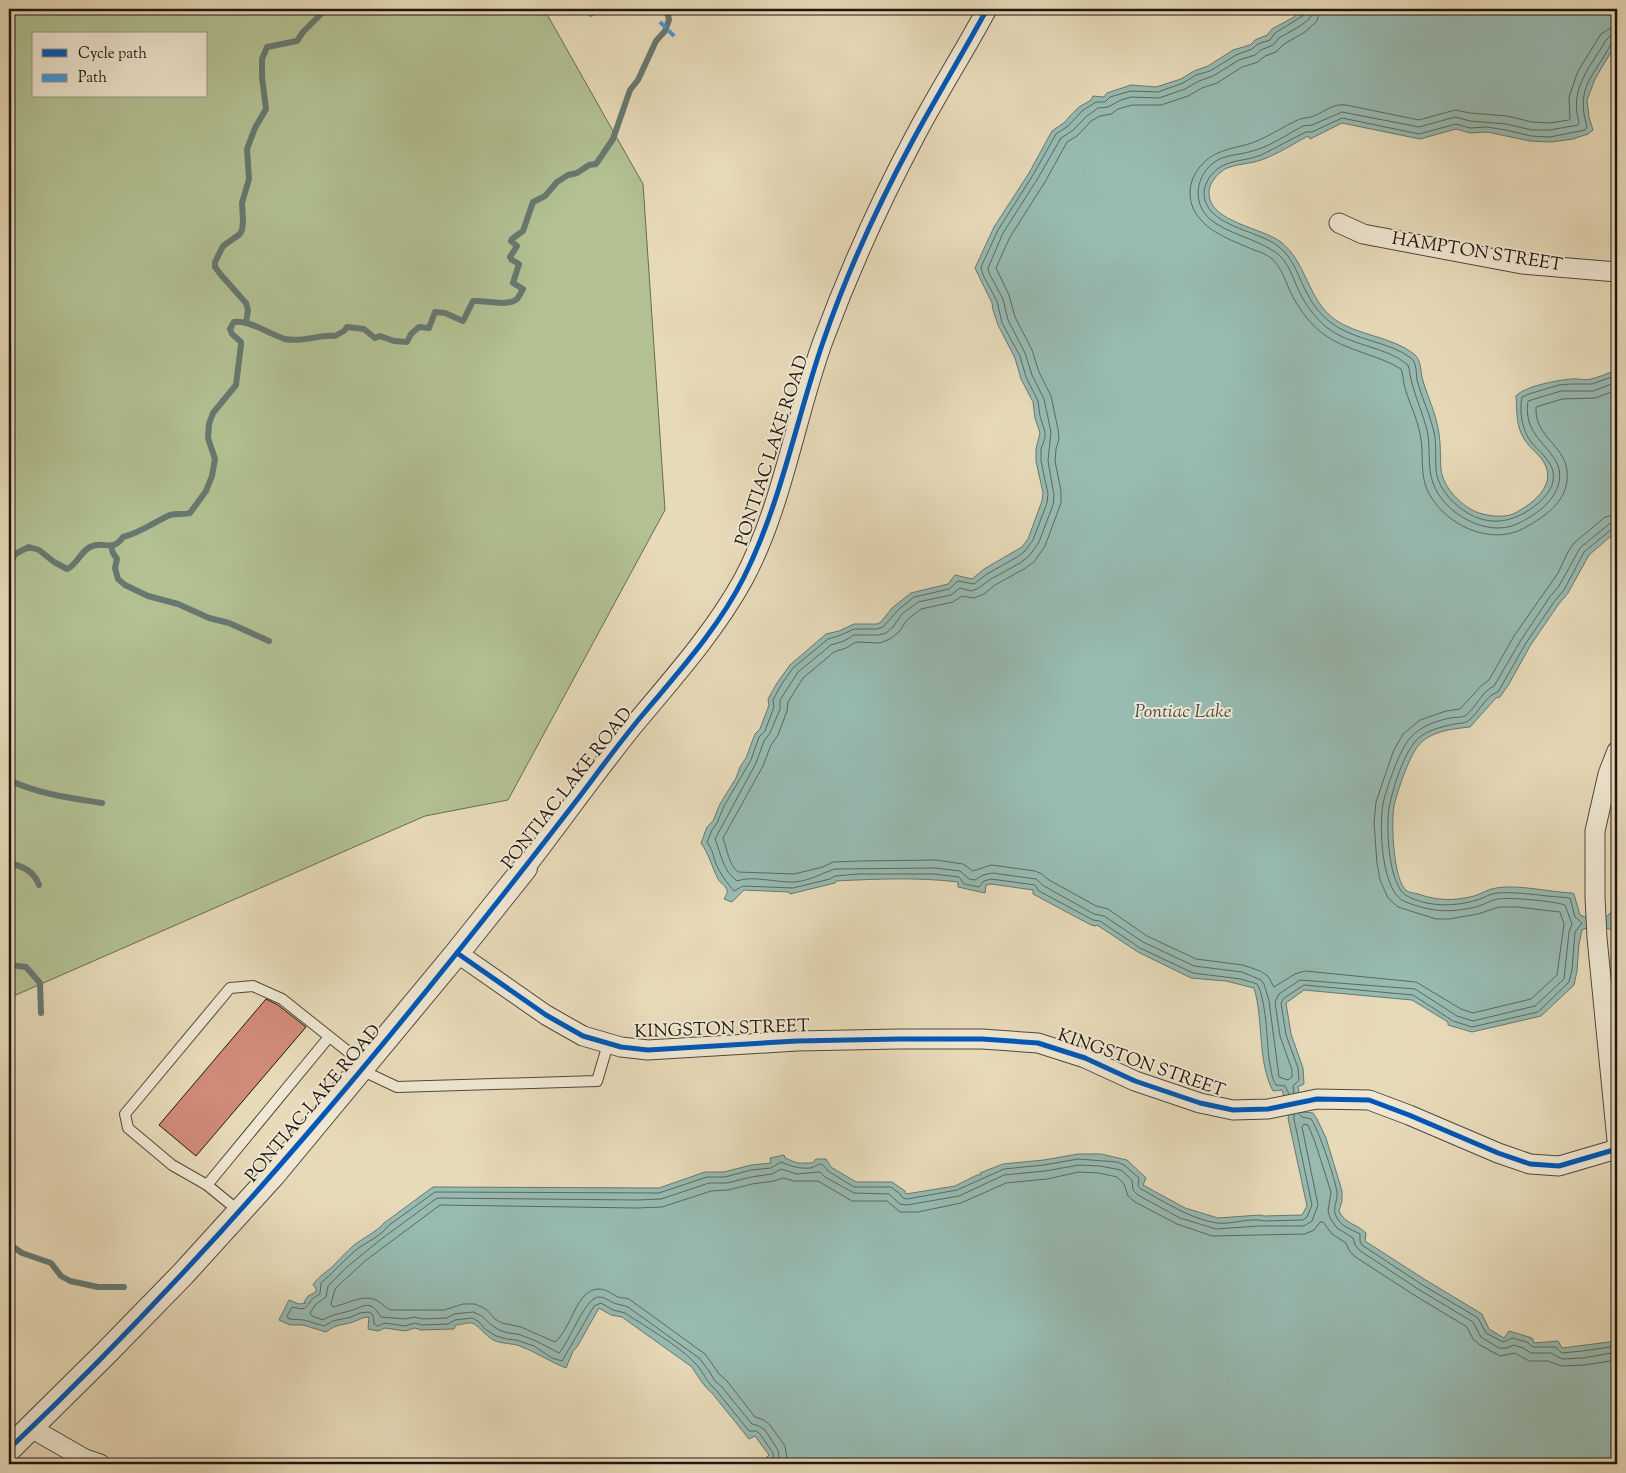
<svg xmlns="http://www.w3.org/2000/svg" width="1626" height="1473" font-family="'Sorts Mill Goudy',serif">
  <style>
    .green { fill: #b2c092; stroke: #696b50; fill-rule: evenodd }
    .water { fill: #97bab1; stroke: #677870 }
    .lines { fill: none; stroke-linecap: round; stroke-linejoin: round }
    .shore { stroke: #5c6860; stroke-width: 1 }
    .stream { stroke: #677870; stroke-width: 6 }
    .building { fill: #d18b79; stroke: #20160f }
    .service-casing { stroke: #52473a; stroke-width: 12 }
    .minor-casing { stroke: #52473a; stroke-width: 21 }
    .tertiary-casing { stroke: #52473a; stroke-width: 26 }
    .service { stroke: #efe7d2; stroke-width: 10 }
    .minor { stroke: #efe7d2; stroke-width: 19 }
    .tertiary { stroke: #efe7d2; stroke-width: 24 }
    .quiet { stroke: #3c9ade; stroke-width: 4; stroke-dasharray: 8 4; stroke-linecap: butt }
    .cycleway-casing { stroke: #efe7d2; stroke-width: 8 }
    .cycleway { stroke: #0057b8; stroke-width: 5 }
    .labels { text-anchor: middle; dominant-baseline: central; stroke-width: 4; stroke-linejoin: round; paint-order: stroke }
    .street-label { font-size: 18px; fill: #20160f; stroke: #efe7d2 }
    .water-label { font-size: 19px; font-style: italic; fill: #4a4f48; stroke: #efe7d2 }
  </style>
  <rect width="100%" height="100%" fill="#e7dab9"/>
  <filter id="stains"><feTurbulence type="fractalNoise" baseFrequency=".004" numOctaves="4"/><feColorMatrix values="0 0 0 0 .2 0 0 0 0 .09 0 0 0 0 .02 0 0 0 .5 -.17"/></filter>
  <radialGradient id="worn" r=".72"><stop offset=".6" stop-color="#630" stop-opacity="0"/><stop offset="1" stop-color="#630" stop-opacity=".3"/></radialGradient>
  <!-- green -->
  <path class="green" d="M9,9H544L643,184L665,510L508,800L425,816L9,998ZM34,34H206V96H34Z"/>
  <!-- water -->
  <path class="water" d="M1302,9H1617V42L1595,79L1587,100L1589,117L1593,130L1588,134L1573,139L1551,142L1530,141L1487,132L1470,133L1456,129L1420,139L1342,123L1310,139L1308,136C1293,144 1278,154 1261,160C1250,164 1235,164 1225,169C1217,174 1208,184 1209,194C1210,222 1263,228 1281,242C1307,263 1307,298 1334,319C1358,336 1391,336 1414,354C1422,360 1420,372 1423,381C1428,397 1435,412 1438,428C1441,442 1440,455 1441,469C1443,488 1462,507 1479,513C1489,516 1503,518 1513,514C1535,503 1561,482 1540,457C1534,450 1527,445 1523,437C1516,425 1517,410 1516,396C1525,386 1558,380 1572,379C1578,378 1584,381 1591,379C1600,377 1608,373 1617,370V531L1589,555L1568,593L1558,605L1530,646L1509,684L1500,697L1496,698L1470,727C1452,729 1430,731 1418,746C1409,757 1397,792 1394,806C1391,822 1393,881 1407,891C1410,893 1415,893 1418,894C1439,901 1453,901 1474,896C1481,894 1488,889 1496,888C1518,884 1548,892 1572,893L1574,894L1580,915L1585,917H1606L1617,907V932C1607,927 1592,924 1582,930L1579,944L1577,971L1574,985L1541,1016L1472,1032L1448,1025V1022L1412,1000L1304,990L1286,1003L1291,1034L1303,1068L1304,1084L1298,1087L1303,1112L1313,1113L1317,1119L1326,1138L1342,1191V1201L1339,1211C1345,1224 1357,1224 1366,1233L1365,1241L1424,1279L1482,1314L1489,1329L1504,1338L1509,1331L1532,1338L1534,1343L1558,1341L1562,1348L1617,1341V1464H770L766,1458L769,1455L755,1436L749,1439L712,1393C706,1389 696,1374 692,1367L622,1317L611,1315L599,1308L577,1347L573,1351L566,1368C550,1362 536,1352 520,1346C511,1343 502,1344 493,1340C486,1336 477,1324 472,1323C467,1322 462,1325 456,1325L454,1329L421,1330L415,1328L405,1331L385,1328L378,1331L368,1329L369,1317C362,1317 359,1320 353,1322C341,1326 338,1323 326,1332L303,1325H290L279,1320L289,1300L299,1304L306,1303L304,1302L308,1296L316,1292V1288L313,1285C318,1276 329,1271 336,1263C341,1257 347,1252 353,1246C361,1239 377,1232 384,1223L433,1187L659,1188L705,1172H724L751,1165L771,1163L770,1158L784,1155L785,1158L797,1163H812L816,1159H826L831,1167L856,1182H892L905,1191L906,1194L955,1186L977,1175H981L980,1173L1003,1164L1044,1160L1078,1154H1101L1127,1160L1146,1178L1143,1185L1185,1208L1218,1218L1260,1215L1264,1216L1302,1215L1307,1206L1288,1118L1289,1115L1282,1090L1273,1091C1257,1061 1264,1021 1254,988L1226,981L1191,978L1138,952L1097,925L1095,926L1091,925L1033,894V890L991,884L986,885L985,893L958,887V882C918,877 876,879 836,881L835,883L790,894L789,892L744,890L732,902L724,899C726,895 729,891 726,888C724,884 720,883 718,879C712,867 709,854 701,843L707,827L713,821L720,804L736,778L740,767L746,758L755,734L760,729L769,705L768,699L777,683L790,665L826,634L839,631L854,624H877L881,622L892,608L911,593L948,584L955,575L972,579L984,569L1022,547L1028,539L1042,501L1043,493L1036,461V449L1040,433L1035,418L1033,402L1021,379L1015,358L998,325L993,310L992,303L975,268L994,227L1029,173L1052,131L1065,122L1070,116L1079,107L1091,100L1093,96L1104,97L1107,93L1131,85L1156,87L1181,79L1194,71L1208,66L1233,50L1250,45L1255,40L1267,35L1272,29L1294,17Z"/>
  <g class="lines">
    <!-- shore -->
    <g class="shore">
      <path d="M1313,9L1312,15L1308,20L1300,26L1279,38L1273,45L1261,50L1255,55L1239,60L1213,76L1199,81L1185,89L1159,98L1131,97L1121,100L1108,107L1098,108L1087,116L1072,131L1061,138L1038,178L1003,233L988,268L989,273L1003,299L1008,320L1025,353L1032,375L1044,399L1051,432L1048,461L1054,495L1053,505L1039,542L1030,555L1020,563L991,579L977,589L971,591L960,588L951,595L918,602L902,614L893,627L886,633L878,635H854L844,641L831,645L798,672L780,700V709L770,733L764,741L756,763L715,839C721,854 723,871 737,881C753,875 777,883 795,882C809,881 822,873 835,869L935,868L960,871L969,879L975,880L983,875L992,873L1036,879L1044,886L1094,914L1104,916L1143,942L1194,966L1242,972L1261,980L1264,984L1269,1001L1279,1077L1288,1080L1292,1077V1070L1280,1036L1275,1002L1279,994L1300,980L1415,989L1457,1016L1473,1021L1535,1006L1564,979L1569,932L1572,924L1565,905C1554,901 1509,897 1498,899C1490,900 1484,905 1476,907C1449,913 1432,912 1406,902C1381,894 1379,826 1383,804C1386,789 1400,749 1410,738C1420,727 1435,721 1450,718C1454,717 1461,718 1465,716C1476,708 1481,692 1494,686L1521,640L1549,598L1559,586L1580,548L1609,524L1617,521"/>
      <path d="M1320,9L1317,21L1305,32L1284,44L1276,52L1265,56L1258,62L1242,67L1217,83L1202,88L1188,96L1161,105H1132L1118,109L1111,114L1100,116L1091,121L1077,136L1067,142L1045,182L1010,237L996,268L1009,295L1015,317L1032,350L1039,372L1051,396L1058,429L1059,439L1056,449L1055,461L1061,491V503L1045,546L1034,562L1024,569L995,585L984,594L974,598L962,596L953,602L921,609L907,620L899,632L890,639L880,643L856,642L846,648L834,652L803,678L788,702L787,711L778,735L771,745L763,766L723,838C727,849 729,865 738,872L794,874L823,867L833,862L859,861L936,860L963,864L973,871L991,865L1035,871L1042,874L1049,880L1096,906L1108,909L1147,936L1196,959L1243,965L1260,971L1268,976L1274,987L1295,974L1305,971L1416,982L1461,1009L1473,1013L1531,999L1557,975L1564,924L1560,912L1517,907H1499L1478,914L1449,919H1436L1398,907L1388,898L1380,880L1377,863L1374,823L1376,802L1393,752L1403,734L1420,720L1446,711L1460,709L1482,685L1489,680L1514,636L1558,573L1568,552L1574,543L1605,517L1617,514"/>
      <path d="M1617,27L1609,29L1601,34L1578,71L1569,97L1570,118L1569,120L1550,123L1532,122L1507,116L1470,113L1455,110L1419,120L1346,105C1332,103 1324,113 1311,117C1307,118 1304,118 1300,119C1281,127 1265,140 1245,145C1221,151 1205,154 1193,178C1189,188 1189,198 1193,208C1204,232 1232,240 1254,250C1260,252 1266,254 1271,258C1282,268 1284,278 1290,291C1297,306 1308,322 1322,333C1345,351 1377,354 1401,369C1403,374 1403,379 1404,384C1408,401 1417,417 1420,434C1424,451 1420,470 1426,487C1441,524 1491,548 1526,527C1544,517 1565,503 1567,480C1571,446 1534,440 1536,407L1562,399L1595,398L1617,390"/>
      <path d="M1617,35L1610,36L1606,40C1590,68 1569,88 1579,123L1578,125L1550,130H1532L1506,124L1470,121L1455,117L1419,127L1342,112L1312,125L1303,126C1288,134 1272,145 1256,150C1245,154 1233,154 1222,158C1197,168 1189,202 1211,220C1229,234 1253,238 1272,250C1290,260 1293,281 1302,297C1308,308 1317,319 1326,327C1349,346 1386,346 1408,365C1410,371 1410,377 1412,383C1416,399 1423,414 1427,430C1431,448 1427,467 1433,483C1443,513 1487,538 1517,524C1534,516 1555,502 1559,482C1566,450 1521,442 1528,401L1561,391H1593L1617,382"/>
      <path d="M1617,41L1611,44C1594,77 1575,86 1587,127L1585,130L1550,137L1531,136L1506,130L1487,127L1470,128L1456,124L1419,134L1342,118L1312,132H1306C1291,139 1276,148 1261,155C1241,163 1223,158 1209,178C1207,182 1204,187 1204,192C1203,226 1258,230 1278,246C1295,259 1298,278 1308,295C1313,305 1321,315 1330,322C1352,340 1391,342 1411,358C1417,363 1416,373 1417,380C1421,396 1429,412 1433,428C1437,442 1435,456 1436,470C1438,491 1459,511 1478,518C1496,524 1510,521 1526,512C1537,505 1551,494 1553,481C1556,463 1541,454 1531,442C1522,430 1519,411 1522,397L1529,394L1559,385L1571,384H1592L1617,375"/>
      <path d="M1294,1093L1293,1086L1299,1080L1298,1068L1286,1035L1281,1003L1284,998L1304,985L1413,995L1453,1021L1472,1027L1538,1012L1569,982L1572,970L1575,932L1582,923L1575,917L1570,898C1563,897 1555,897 1547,896C1531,894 1514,892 1498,893C1491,893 1484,898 1477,900C1454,907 1428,907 1407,896C1388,887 1385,821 1390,803C1394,785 1403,757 1414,743C1422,732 1437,728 1450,725C1456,723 1464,724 1468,721C1479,713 1485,696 1498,692L1526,643L1554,602L1564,590L1584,552L1612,529L1617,528"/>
      <path d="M1289,1094L1285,1086L1276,1085C1271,1078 1271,1067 1269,1059C1267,1041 1266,998 1257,984L1241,979L1193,973L1140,948L1100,921L1093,920L1039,891L1035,885L991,879L984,881L979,887L964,884L959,877L934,874H859L835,876L830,879L793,888L743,886L734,891C728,884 720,874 716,864C713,855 713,851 707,842L712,830L717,823L724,806L751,760L759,737L765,731L774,707L773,700L781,685L793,668L828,639L841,635L854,629H877L883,627L898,610L914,597L949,589L958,581L974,584L987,574L1017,557L1025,551L1033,540L1047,503L1048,494L1041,461V449L1045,438V432L1040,416L1038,401L1026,377L1020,356L1002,323L997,301L983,275L981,267L998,230L1033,175L1056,134L1068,126L1082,111L1096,102H1105L1110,97L1131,91L1158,92L1183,83L1196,75L1210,71L1236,55L1252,49L1258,44L1270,40L1275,33L1304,15L1306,9"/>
      <path d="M1299,1114L1302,1117L1311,1119C1318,1128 1336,1181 1337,1193C1338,1200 1332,1209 1336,1216C1340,1226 1350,1229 1360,1234V1241L1362,1245L1421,1284L1478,1318L1486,1333L1503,1342L1512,1338L1527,1342L1533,1347H1555L1562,1353L1582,1351L1617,1346"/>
      <path d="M774,1464L773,1453L760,1434L756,1431H749L716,1390C707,1383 703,1371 695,1363C678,1345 646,1327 625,1313L613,1310L601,1303L594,1306L562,1361L552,1358L534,1346L516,1340L507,1339L496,1336L485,1329L478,1321L472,1318L455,1320L448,1324L422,1325L415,1323L405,1326L385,1323L378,1326L374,1324L373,1315L369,1312L360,1313L351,1317L333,1321L324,1326L304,1320L289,1319L287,1316L292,1307C303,1309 304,1311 310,1302C312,1298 317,1296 320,1294L321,1283C333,1273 344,1260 356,1250C366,1242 380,1237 388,1226L435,1192L659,1193L707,1177H725L751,1170L771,1168L781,1162C791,1166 799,1169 810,1168C816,1167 817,1164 822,1164L828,1171L854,1187H891L900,1194L903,1198L907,1199L957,1190L1004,1169L1044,1165L1078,1159L1117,1162L1124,1165L1139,1178L1138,1186L1141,1189C1165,1202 1190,1219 1217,1223C1232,1225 1250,1217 1264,1221L1303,1220L1307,1217L1312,1205L1294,1119V1114"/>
      <path d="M780,1464L778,1450L765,1430L759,1426L752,1424L721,1386L715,1381L709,1371L699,1358L628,1307C625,1306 621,1305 617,1304C611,1303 606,1297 599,1297C585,1297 569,1343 559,1353L536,1341L518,1334L508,1333L499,1330L490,1324L482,1316L473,1312L454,1314L447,1318L423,1319L414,1317L405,1319L381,1317C369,1297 363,1308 346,1312C337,1314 331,1315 323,1320L312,1316L310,1313L316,1304L326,1297L328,1286L347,1267L380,1240L437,1198L637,1200L661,1199L709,1183H727L751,1177L772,1174L781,1169L797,1174L820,1172L825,1177L854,1193L889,1194L900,1204L907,1205L959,1196L1004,1175L1045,1171L1079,1165L1100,1166L1121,1170L1132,1180L1133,1190L1138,1195L1180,1218L1216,1229L1259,1226H1304L1312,1221L1318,1205L1302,1127L1304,1124L1308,1125L1315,1142L1331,1192L1328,1211L1330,1218L1337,1228L1353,1238L1355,1245L1359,1250L1418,1289L1473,1322L1481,1337L1499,1348H1507L1514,1345L1523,1348L1531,1353H1551L1562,1359L1583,1358L1617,1352"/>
      <path d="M788,1464L785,1446L770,1425L764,1420L755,1417L727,1381L720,1375L705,1354L629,1299C626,1298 621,1298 618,1297C611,1294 607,1289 599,1289C576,1289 571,1330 555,1342L521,1327L502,1323L495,1319L486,1309L475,1304H463L444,1310H392C385,1309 383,1303 376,1300C362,1294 347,1304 333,1307L331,1304L335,1289L339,1285L365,1261L440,1205L637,1208L662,1207L711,1191L728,1190L752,1184L774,1181L783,1178L794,1181H818L852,1201H887L900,1212H918L961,1203L1006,1183L1047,1179L1079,1172L1099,1173L1117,1177L1124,1184L1128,1196L1135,1202L1177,1224L1212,1236L1305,1234L1314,1230L1320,1222H1323L1332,1234L1346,1243L1349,1250L1354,1256L1414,1295L1467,1327L1473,1339L1480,1345L1500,1356L1515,1353L1529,1361H1548L1561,1366L1584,1365L1617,1360"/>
    </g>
    <!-- stream -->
    <g class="stream">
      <polyline points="246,323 248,310 246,303 221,275 215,267 215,262 223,246 240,234 242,230 243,222 242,203 249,179 247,149 255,128 266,109 262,77 262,59 267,47 297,41 303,32 326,9"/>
      <polyline points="111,546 113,553 117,559 115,568 118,579 125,585 148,596 178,604 209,618 229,623 269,641"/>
      <path d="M9,567L15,554L29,547L39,550L54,562L67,569C77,565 80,552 90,547C104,540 112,553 123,537C140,533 154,522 170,515C177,513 184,515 190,513L206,491L212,476L215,459L208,438L209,424L213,413L236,385L241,345V342L232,334L230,329L234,322C248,319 271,335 285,339C302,343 319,334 335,336L344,331L347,327L364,329L375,338L380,336L394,341L407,342L411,334L419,327L429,328L435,312L445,313L463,321L473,301C484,300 508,307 517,299C519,297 521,292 523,289L513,283L519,264L512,260L510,257L517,246L511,241L512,239L523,231L533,202L545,196L557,182L568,175L577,173L589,165L596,164L613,139L630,90L638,80L656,41L665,31L669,20L668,15L664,9"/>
      <path d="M9,780C38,794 71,798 102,803"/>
      <path d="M9,863C22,866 34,871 39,885"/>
      <polyline points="9,965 26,967 40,983 41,1013"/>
      <polyline points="9,1244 22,1253 51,1263 61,1276 70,1281 98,1287 124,1287"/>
    </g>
  </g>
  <!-- building -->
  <polygon class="building" points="266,999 278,1005 306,1027 196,1156 159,1125"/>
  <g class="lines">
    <!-- service casing -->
    <g class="service-casing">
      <g id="service">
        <polyline points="361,1070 397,1087 597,1081 608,1044"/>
        <polyline points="207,1185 329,1037"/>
        <polyline points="240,1212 207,1185 172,1165 128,1128 125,1114 230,988 253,986 282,999 365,1065"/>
      </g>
    </g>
    <!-- minor casing -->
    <g class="minor-casing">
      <g id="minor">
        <polyline points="1339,223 1363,234 1522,264 1617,272"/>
        <polyline points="1617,751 1608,774 1595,831 1595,897 1597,938 1617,1140"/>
        <path d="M525,868C561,821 596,772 633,726C672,679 713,634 743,580C782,508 795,418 823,341C849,271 879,204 914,138C937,94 964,52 987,9"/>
        <polyline points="457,953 546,1015 583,1036 621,1047 648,1050 797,1041 899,1039 982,1039 1038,1043 1085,1058 1135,1081 1200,1103 1233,1110 1268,1109 1317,1099 1369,1100 1409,1115 1498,1153 1530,1164 1559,1166 1617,1149"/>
        <polyline points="31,1428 85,1459 100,1464"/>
      </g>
    </g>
    <!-- tertiary casing -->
    <g class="tertiary-casing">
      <polyline id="tertiary" points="9,1449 106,1353 183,1274 273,1175 457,953 525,868"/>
    </g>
    <!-- service -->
    <use href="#service" class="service"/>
    <!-- minor -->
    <use href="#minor" class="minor"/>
    <!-- tertiary -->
    <use href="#tertiary" class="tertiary"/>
    <!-- quiet -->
    <g class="quiet">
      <polyline points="589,9 593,20"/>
      <polyline points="660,22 675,37"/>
    </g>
    <!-- cycleway casing -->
    <g class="cycleway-casing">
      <g id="cycleway">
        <polyline points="457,953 546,1015 583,1036 621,1047 648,1050 797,1041 899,1039 982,1039 1038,1043 1085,1058 1135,1081 1200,1103 1233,1110 1268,1109 1317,1099 1369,1100 1409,1115 1498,1153 1530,1164 1559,1166 1617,1149"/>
        <path d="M9,1449C220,1249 403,1026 580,796C601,768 622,739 645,712C681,669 719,627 744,577C781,503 796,420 823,342C847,272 878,205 913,140C937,96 963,53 987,9"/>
      </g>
    </g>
    <!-- cycleway -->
    <use href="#cycleway" class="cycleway"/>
  </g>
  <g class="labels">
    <!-- street labels -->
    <g class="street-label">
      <text transform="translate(1477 253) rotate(9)">HAMPTON STREET</text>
      <text transform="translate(773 451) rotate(-72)">PONTIAC LAKE ROAD</text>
      <text transform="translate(568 789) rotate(-52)">PONTIAC LAKE ROAD</text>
      <text transform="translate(722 1030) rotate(-2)">KINGSTON STREET</text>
      <text transform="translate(1141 1064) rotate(19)">KINGSTON STREET</text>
      <text transform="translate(314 1104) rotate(-50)">PONTIAC LAKE ROAD</text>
    </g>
    <!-- water labels -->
    <g class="water-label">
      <text x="1183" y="712">Pontiac Lake</text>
    </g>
  </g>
  <!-- margin -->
  <rect width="1626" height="1473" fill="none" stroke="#e7dab9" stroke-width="30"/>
  <rect x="10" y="10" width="1606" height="1453" fill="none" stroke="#20160f" stroke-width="2.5"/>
  <rect x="15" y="15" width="1596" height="1443" fill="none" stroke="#20160f"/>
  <!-- legend -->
  <rect x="32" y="32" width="175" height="65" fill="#efe7d2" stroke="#9c9384"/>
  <rect x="42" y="49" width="25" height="8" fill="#0057b8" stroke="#9c9384"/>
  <text x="78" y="58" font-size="15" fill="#20160f">Cycle path</text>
  <rect x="42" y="74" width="25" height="8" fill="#3c9ade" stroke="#9c9384"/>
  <text x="78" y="82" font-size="15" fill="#20160f">Path</text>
  <rect width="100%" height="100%" filter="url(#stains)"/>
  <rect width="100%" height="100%" fill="url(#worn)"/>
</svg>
